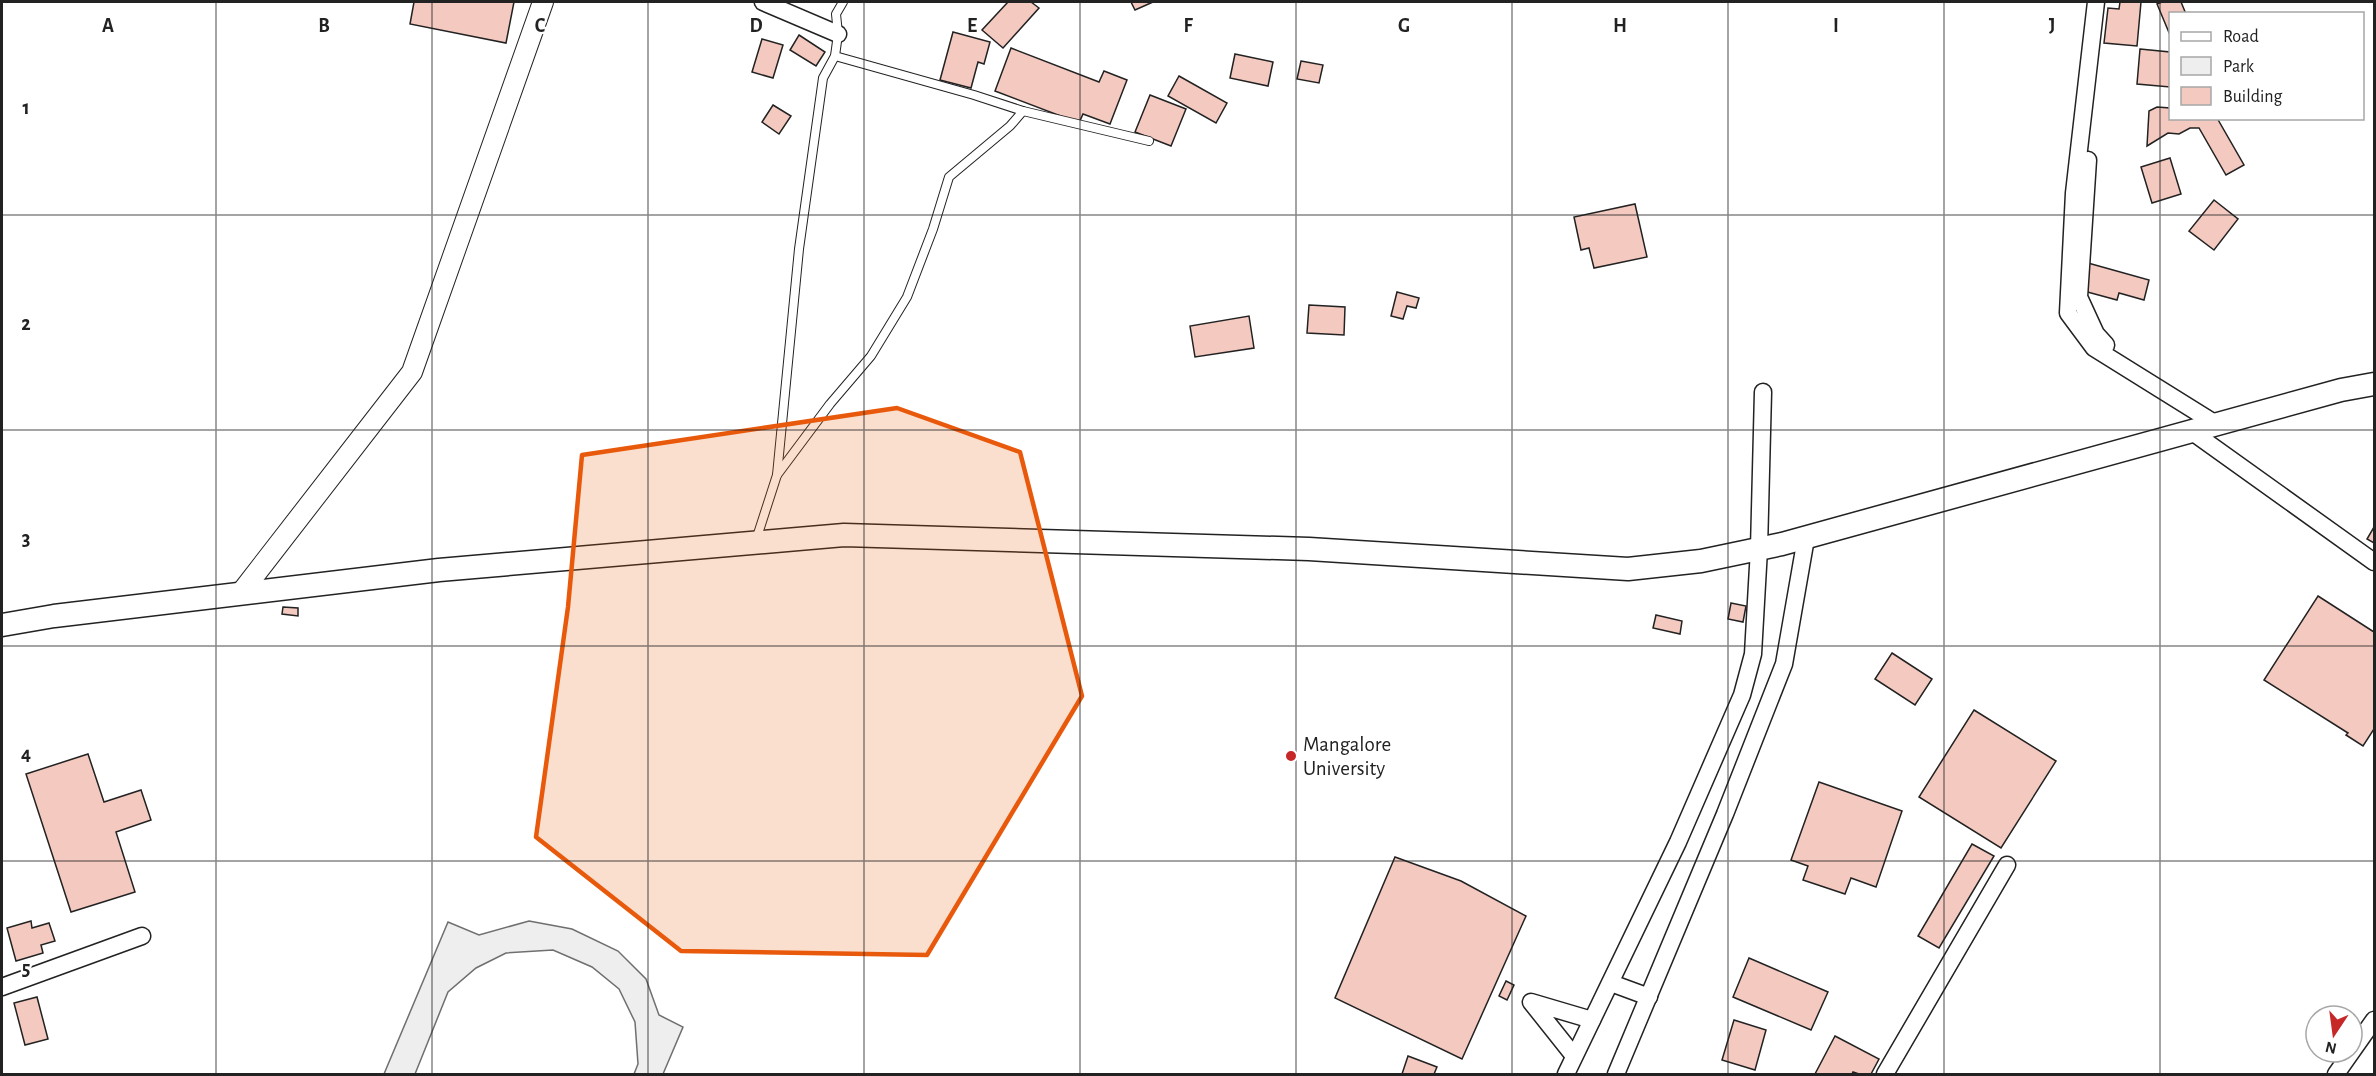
<svg xmlns="http://www.w3.org/2000/svg" width="2376" height="1076" font-family="'Alegreya Sans',sans-serif">
  <style>
    .green { fill: #eee; stroke: #6f6f6f; stroke-width: 1.5 }
    .building { fill: #f3c9c0; stroke: #222; stroke-width: 1.5 }
    .lines { fill: none; stroke-linecap: round; stroke-linejoin: round }
    .service-casing { stroke: #222; stroke-width: 10 }
    .minor-casing { stroke: #222; stroke-width: 19 }
    .tertiary-casing { stroke: #222; stroke-width: 22 }
    .secondary-casing { stroke: #222; stroke-width: 25 }
    .service { stroke: #fff; stroke-width: 8 }
    .minor { stroke: #fff; stroke-width: 16 }
    .tertiary { stroke: #fff; stroke-width: 20 }
    .secondary { stroke: #fff; stroke-width: 22 }
    .marked { fill: #e8590c; fill-opacity: 0.2; stroke: #e8590c; stroke-width: 4.5; stroke-linejoin: round }
    .grid { fill: none; stroke: #222; stroke-width: 1.5; stroke-opacity: 0.55 }
    .poi-dot { fill: #c62828; stroke: #fff; stroke-width: 2 }
    .labels { text-anchor: middle; dominant-baseline: central; stroke-width: 4.5; stroke-linejoin: round; paint-order: stroke }
    .poi-label { font-size: 21px; fill: #222; stroke: #fff; text-anchor: start }
    .grid-label { font-size: 20px; text-anchor: middle; font-weight: bold; fill: #222; stroke: #fff; stroke-width: 4.5; stroke-linejoin: round; paint-order: stroke }
  </style>
  <rect width="100%" height="100%" fill="#fff"/>
  <!-- green -->
  <polygon class="green" points="529,921 572,929 618,951 646,979 659,1015 683,1027 663,1074 634,1074 638,1064 635,1022 619,989 592,967 553,950 506,953 476,968 448,992 415,1074 384,1074 448,922 479,935"/>
  <!-- building -->
  <g class="building">
    <polygon points="414,2 514,2 506,43 410,24"/>
    <polygon points="1008,2 1031,2 1039,8 1003,48 982,30"/>
    <polygon points="1131,2 1153,2 1135,10"/>
    <polygon points="2120,2 2141,2 2137,46 2104,43 2108,8 2119,9"/>
    <polygon points="2162,2 2181,2 2186,14 2170,14 2170,35 2157,4"/>
    <polygon points="953,32 990,42 984,64 978,62 971,88 940,80"/>
    <polygon points="799,35 825,52 816,66 790,50"/>
    <polygon points="762,39 783,45 773,78 752,72"/>
    <polygon points="1011,48 1099,82 1104,71 1127,80 1110,124 1083,114 1079,123 995,91"/>
    <polygon points="2140,49 2170,52 2170,87 2137,84"/>
    <polygon points="1235,54 1273,62 1268,86 1230,78"/>
    <polygon points="1301,61 1323,65 1319,83 1297,79"/>
    <polygon points="1179,76 1227,103 1216,123 1168,96"/>
    <polygon points="1150,95 1186,109 1171,146 1135,132"/>
    <polygon points="773,105 791,116 779,134 762,122"/>
    <polygon points="2157,107 2170,108 2170,118 2217,118 2244,165 2226,175 2199,128 2190,128 2179,134 2168,133 2147,146 2149,111"/>
    <polygon points="2170,158 2181,194 2152,203 2141,167"/>
    <polygon points="2214,200 2238,219 2214,250 2189,231"/>
    <polygon points="1635,204 1647,257 1594,268 1589,248 1581,250 1574,217"/>
    <polygon points="2088,263 2149,280 2144,300 2119,293 2117,300 2080,290"/>
    <polygon points="1397,292 1419,298 1416,308 1407,306 1403,319 1391,316"/>
    <polygon points="1309,305 1345,307 1344,335 1307,333"/>
    <polygon points="1249,316 1254,348 1195,357 1190,326"/>
    <polygon points="2374,527 2374,543 2367,539"/>
    <polygon points="2318,596 2374,632 2374,729 2363,746 2346,735 2348,733 2264,680"/>
    <polygon points="1731,603 1746,606 1743,622 1728,619"/>
    <polygon points="283,607 298,608 298,616 282,614"/>
    <polygon points="1656,615 1682,621 1680,634 1653,628"/>
    <polygon points="1892,653 1932,679 1915,705 1875,679"/>
    <polygon points="1974,710 2056,761 2001,848 1919,797"/>
    <polygon points="88,754 104,802 141,790 151,820 116,832 135,892 71,912 26,774"/>
    <polygon points="1819,782 1902,811 1876,887 1851,878 1845,894 1803,880 1808,866 1791,860"/>
    <polygon points="1972,844 1994,856 1939,948 1918,936"/>
    <polygon points="1395,857 1461,881 1526,916 1462,1059 1335,998"/>
    <polygon points="31,921 32,928 49,923 55,941 41,945 43,953 16,961 7,928"/>
    <polygon points="1749,958 1828,992 1811,1030 1733,997"/>
    <polygon points="1506,981 1514,985 1507,1000 1499,996"/>
    <polygon points="37,997 48,1039 25,1045 14,1003"/>
    <polygon points="1734,1020 1766,1030 1755,1070 1722,1060"/>
    <polygon points="1835,1036 1879,1059 1871,1074 1859,1074 1853,1072 1852,1074 1815,1074"/>
    <polygon points="1408,1056 1437,1067 1434,1074 1402,1074"/>
  </g>
  <g class="lines">
    <!-- service casing -->
    <g class="service-casing">
      <g id="service">
        <polyline points="835,56 974,95 1023,111"/>
        <polyline points="777,475 799,249 823,78 835,56 838,34 836,14 843,2"/>
        <polyline points="756,540 777,475 830,404 871,356 907,297 933,229 949,177 1010,126 1023,111 1149,141"/>
      </g>
    </g>
    <!-- minor casing -->
    <g class="minor-casing">
      <g id="minor">
        <polyline points="763,2 838,34"/>
        <polyline points="2096,2 2074,193 2068,313 2094,348 2216,424"/>
        <polyline points="2088,160 2079,297 2096,334 2106,345"/>
        <polyline points="2191,431 2374,562"/>
        <polyline points="1611,983 1649,997"/>
        <polyline points="2,987 142,936"/>
        <polyline points="1574,1056 1531,1002 1592,1020"/>
        <polyline points="1566,1074 1678,842 1742,695 1753,654 1759,549 1763,392"/>
        <polyline points="1616,1074 1725,814 1784,664 1806,538"/>
        <polyline points="1885,1074 2007,865"/>
        <polyline points="2336,1074 2374,1020"/>
      </g>
    </g>
    <!-- tertiary casing -->
    <g class="tertiary-casing">
      <polyline id="tertiary" points="240,594 412,372 543,2"/>
    </g>
    <!-- secondary casing -->
    <g class="secondary-casing">
      <polyline id="secondary" points="2,625 54,616 439,570 844,535 1309,549 1628,569 1701,561 1782,544 2341,390 2374,384"/>
    </g>
    <!-- service -->
    <use href="#service" class="service"/>
    <!-- minor -->
    <use href="#minor" class="minor"/>
    <!-- tertiary -->
    <use href="#tertiary" class="tertiary"/>
    <!-- secondary -->
    <use href="#secondary" class="secondary"/>
  </g>
  <!-- marked area -->
  <path class="marked" d="M897,408L1020,452L1082,696L927,955L681,951L536,837L568,607L582,455Z"/>
  <!-- grid -->
  <path class="grid" d="M216,2V1074M432,2V1074M648,2V1074M864,2V1074M1080,2V1074M1296,2V1074M1512,2V1074M1728,2V1074M1944,2V1074M2160,2V1074M2,215H2374M2,430H2374M2,646H2374M2,861H2374"/>
  <!-- markers -->
  <circle class="poi-dot" cx="1291" cy="756" r="6"/>
  <g class="labels">
    <!-- poi labels -->
    <g class="poi-label">
      <text x="1303" y="744">Mangalore<tspan x="1303" dy="24">University</tspan></text>
    </g>
  </g>
  <g class="grid-label">
    <text x="108" y="32">A</text>
    <text x="324" y="32">B</text>
    <text x="540" y="32">C</text>
    <text x="756" y="32">D</text>
    <text x="972" y="32">E</text>
    <text x="1188" y="32">F</text>
    <text x="1404" y="32">G</text>
    <text x="1620" y="32">H</text>
    <text x="1836" y="32">I</text>
    <text x="2052" y="32">J</text>
    <text x="26" y="114">1</text>
    <text x="26" y="330">2</text>
    <text x="26" y="545">3</text>
    <text x="26" y="760">4</text>
    <text x="26" y="975">5</text>
  </g>
  <!-- border -->
  <rect width="2376" height="1076" fill="none" stroke="#222222" stroke-width="6"/>
  <!-- legend -->
  <rect x="2169" y="12" width="195" height="108" fill="#ffffff" stroke="#a7a7a7" stroke-width="1.5"/>
  <rect x="2181" y="32" width="30" height="9" fill="#ffffff" stroke="#a7a7a7" stroke-width="1.5"/>
  <text x="2223" y="42" font-size="18" fill="#222222">Road</text>
  <rect x="2181" y="57" width="30" height="18" fill="#eeeeee" stroke="#a7a7a7" stroke-width="1.5"/>
  <text x="2223" y="72" font-size="18" fill="#222222">Park</text>
  <rect x="2181" y="87" width="30" height="18" fill="#f3c9c0" stroke="#a7a7a7" stroke-width="1.5"/>
  <text x="2223" y="102" font-size="18" fill="#222222">Building</text>
  <!-- north arrow -->
  <g transform="translate(2334 1034) rotate(193)"><circle r="28" fill="#ffffff" stroke="#a7a7a7" stroke-width="1.5"/>
  <path d="M0-4.5L10 22L0 15L-10 22Z" fill="#c62828"/>
  <text y="-9" font-size="16" font-weight="bold" text-anchor="middle" fill="#222222">N</text>
  </g>
</svg>
